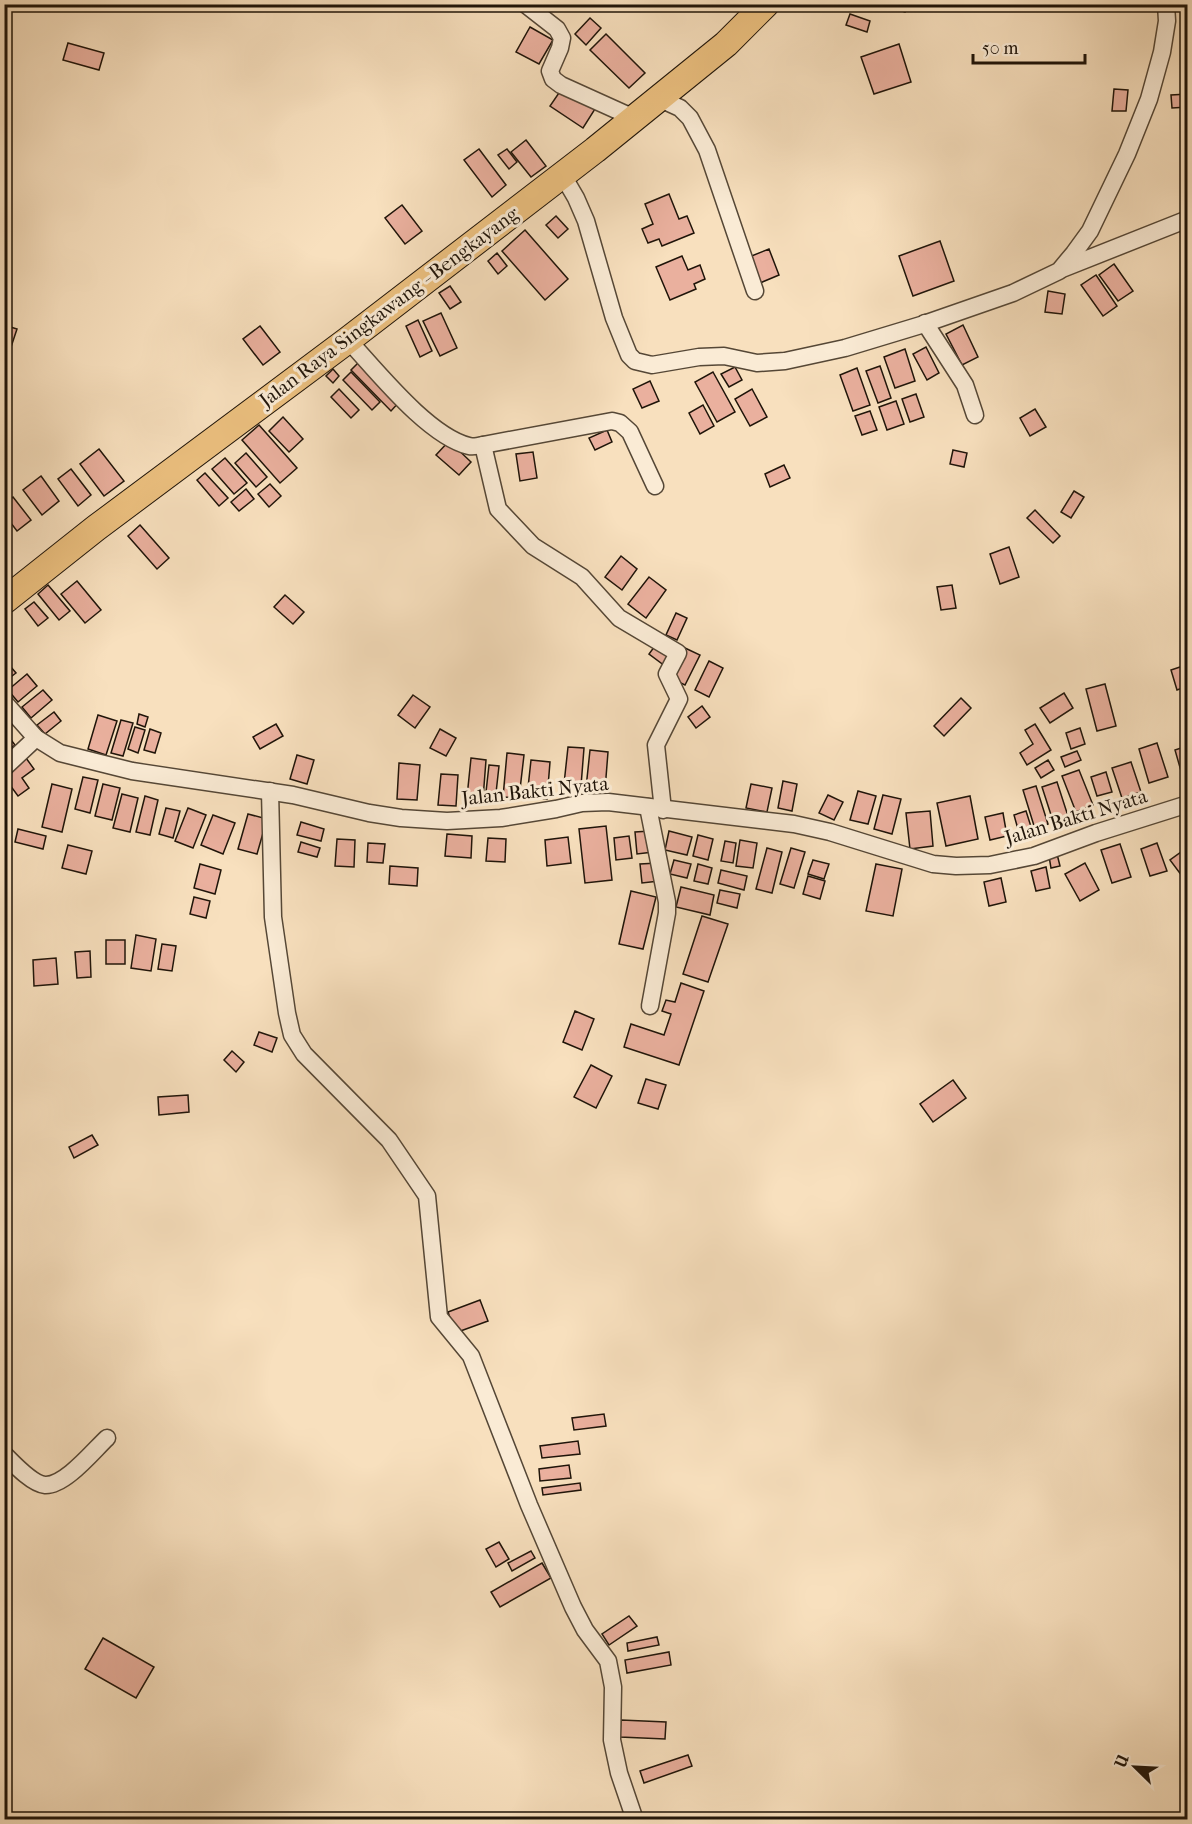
<svg xmlns="http://www.w3.org/2000/svg" width="1192" height="1824" font-family="'IM FELL French Canon',serif">
  <style>
    .building { fill: #eab09e; stroke: #1f1409; stroke-width: 1.5 }
    .lines { fill: none; stroke-linecap: round; stroke-linejoin: round }
    .street-casing { stroke: #554736; stroke-width: 19 }
    .primary-casing { stroke: #1f1409; stroke-width: 28 }
    .street { stroke: #faebd5; stroke-width: 16 }
    .primary { stroke: #ecc07f; stroke-width: 26 }
    .labels { text-anchor: middle; dominant-baseline: central; stroke-width: 6; stroke-linejoin: round; paint-order: stroke }
    .street-label { font-size: 20px; fill: #1f1409; stroke: #faebd5 }
  </style>
  <rect width="100%" height="100%" fill="#f8e0be"/>
  <filter id="stains"><feTurbulence type="fractalNoise" baseFrequency=".00333" numOctaves="4"/><feColorMatrix values="0 0 0 0 .2 0 0 0 0 .09 0 0 0 0 .02 0 0 0 .5 -.17"/></filter>
  <radialGradient id="worn" r=".72"><stop offset=".6" stop-color="#630" stop-opacity="0"/><stop offset="1" stop-color="#630" stop-opacity=".3"/></radialGradient>
  <!-- building -->
  <g class="building">
    <polygon points="883,4 908,4 905,12"/>
    <polygon points="850,14 870,21 867,32 846,25"/>
    <polygon points="590,18 601,28 586,45 575,34"/>
    <polygon points="530,27 553,40 539,64 516,52"/>
    <polygon points="606,34 645,73 629,88 590,50"/>
    <polygon points="68,43 104,53 99,70 63,60"/>
    <polygon points="899,44 911,82 874,94 861,57"/>
    <polygon points="563,87 595,109 583,128 550,106"/>
    <polygon points="1114,89 1128,90 1126,111 1112,111"/>
    <polygon points="1188,94 1188,107 1172,108 1171,95"/>
    <polygon points="526,140 546,166 531,177 511,152"/>
    <polygon points="479,149 506,185 492,197 464,160"/>
    <polygon points="507,149 517,162 509,169 498,155"/>
    <polygon points="669,194 679,219 687,216 694,233 662,246 659,239 648,243 642,229 653,224 645,204"/>
    <polygon points="402,205 422,231 405,244 385,218"/>
    <polygon points="556,216 568,229 558,238 546,225"/>
    <polygon points="525,230 568,279 545,300 502,251"/>
    <polygon points="940,241 954,281 913,296 899,256"/>
    <polygon points="769,249 779,275 760,283 749,257"/>
    <polygon points="497,253 507,266 498,274 488,261"/>
    <polygon points="682,256 688,270 700,265 705,279 694,284 696,289 670,300 656,267"/>
    <polygon points="1114,264 1133,291 1118,301 1099,275"/>
    <polygon points="1096,275 1117,306 1103,316 1081,285"/>
    <polygon points="450,286 461,302 450,309 439,293"/>
    <polygon points="1048,291 1065,294 1062,314 1045,312"/>
    <polygon points="441,313 457,348 440,356 423,321"/>
    <polygon points="418,320 432,351 420,357 406,326"/>
    <polygon points="4,325 17,329 10,350 4,348"/>
    <polygon points="963,325 978,357 962,365 946,334"/>
    <polygon points="260,326 280,352 263,365 243,339"/>
    <polygon points="926,347 939,373 927,380 913,354"/>
    <polygon points="905,349 915,381 895,388 884,357"/>
    <polygon points="362,359 401,400 391,411 351,370"/>
    <polygon points="880,366 891,398 878,403 866,371"/>
    <polygon points="735,367 742,380 729,387 721,374"/>
    <polygon points="857,368 870,405 853,411 840,375"/>
    <polygon points="333,369 339,376 333,383 326,376"/>
    <polygon points="351,372 380,402 372,410 343,380"/>
    <polygon points="713,372 735,412 717,422 695,382"/>
    <polygon points="650,381 659,401 642,408 633,389"/>
    <polygon points="339,389 359,410 351,418 331,397"/>
    <polygon points="752,389 767,417 750,426 735,399"/>
    <polygon points="916,394 924,417 910,422 902,399"/>
    <polygon points="896,401 904,424 887,430 879,407"/>
    <polygon points="703,405 714,426 700,434 689,413"/>
    <polygon points="1035,409 1046,427 1030,436 1020,418"/>
    <polygon points="870,411 877,430 862,435 855,416"/>
    <polygon points="283,417 303,439 289,452 269,431"/>
    <polygon points="259,425 297,468 280,483 242,440"/>
    <polygon points="607,430 612,442 595,450 589,438"/>
    <polygon points="449,441 471,462 459,475 436,455"/>
    <polygon points="99,449 124,481 104,496 80,464"/>
    <polygon points="953,450 967,453 964,467 950,464"/>
    <polygon points="533,452 537,478 520,481 516,454"/>
    <polygon points="246,453 267,477 256,487 235,463"/>
    <polygon points="225,458 247,483 234,494 212,469"/>
    <polygon points="784,465 790,478 770,487 765,474"/>
    <polygon points="71,469 91,495 78,506 58,479"/>
    <polygon points="205,473 228,498 219,506 197,480"/>
    <polygon points="41,476 59,501 42,515 23,490"/>
    <polygon points="270,484 281,496 269,507 258,494"/>
    <polygon points="246,489 254,499 239,511 231,502"/>
    <polygon points="1074,491 1084,497 1071,518 1061,512"/>
    <polygon points="13,497 31,520 17,531 4,514 4,504"/>
    <polygon points="1035,510 1060,536 1053,543 1027,518"/>
    <polygon points="140,525 169,558 157,569 128,536"/>
    <polygon points="1009,547 1019,577 1000,584 990,554"/>
    <polygon points="621,556 637,569 622,590 605,577"/>
    <polygon points="4,570 11,578 4,583"/>
    <polygon points="649,577 666,590 646,618 628,604"/>
    <polygon points="77,581 101,610 85,623 61,594"/>
    <polygon points="48,585 70,611 59,620 38,594"/>
    <polygon points="952,585 956,608 941,610 937,587"/>
    <polygon points="285,595 304,612 293,624 274,607"/>
    <polygon points="34,602 48,618 38,626 25,609"/>
    <polygon points="676,613 687,618 677,640 666,635"/>
    <polygon points="657,643 673,655 665,666 649,654"/>
    <polygon points="685,648 700,655 685,685 670,678"/>
    <polygon points="4,659 16,673 4,682"/>
    <polygon points="709,661 723,668 709,697 695,690"/>
    <polygon points="1186,665 1188,671 1188,686 1177,690 1171,670"/>
    <polygon points="27,674 37,686 18,702 8,690"/>
    <polygon points="1105,684 1116,726 1097,731 1086,689"/>
    <polygon points="43,690 52,700 31,718 22,707"/>
    <polygon points="1064,693 1073,708 1050,723 1040,708"/>
    <polygon points="413,695 430,707 415,728 398,715"/>
    <polygon points="961,698 971,708 944,736 934,726"/>
    <polygon points="702,706 710,717 696,728 688,717"/>
    <polygon points="54,712 61,721 45,734 37,725"/>
    <polygon points="139,714 148,717 145,727 137,724"/>
    <polygon points="98,715 117,721 106,755 88,749"/>
    <polygon points="121,720 133,723 123,756 111,753"/>
    <polygon points="276,724 283,736 260,749 253,737"/>
    <polygon points="1035,724 1051,750 1027,765 1020,753 1033,744 1025,730"/>
    <polygon points="135,727 145,730 138,753 128,749"/>
    <polygon points="1080,728 1085,744 1071,749 1066,733"/>
    <polygon points="150,729 161,733 155,753 144,750"/>
    <polygon points="440,729 456,738 446,756 430,748"/>
    <polygon points="6,733 15,745 4,753 4,734"/>
    <polygon points="1157,743 1168,777 1149,783 1139,749"/>
    <polygon points="1187,746 1188,768 1181,771 1175,750"/>
    <polygon points="568,747 584,748 581,786 564,784"/>
    <polygon points="590,750 608,752 605,790 586,788"/>
    <polygon points="1077,751 1081,760 1065,767 1061,757"/>
    <polygon points="507,753 524,755 519,798 503,797"/>
    <polygon points="297,755 314,760 307,784 290,779"/>
    <polygon points="26,758 34,769 22,778 29,788 18,796 4,777 4,774"/>
    <polygon points="471,758 486,760 483,799 467,797"/>
    <polygon points="531,760 550,762 547,799 527,797"/>
    <polygon points="1048,760 1054,770 1041,778 1035,768"/>
    <polygon points="1131,762 1141,792 1122,798 1112,768"/>
    <polygon points="399,763 420,765 417,800 397,799"/>
    <polygon points="489,765 499,766 496,793 486,792"/>
    <polygon points="1079,770 1093,805 1076,812 1062,776"/>
    <polygon points="1106,772 1112,792 1097,796 1091,777"/>
    <polygon points="441,774 458,775 456,806 438,805"/>
    <polygon points="83,777 98,780 90,813 75,809"/>
    <polygon points="783,781 797,784 792,811 778,808"/>
    <polygon points="1057,782 1068,816 1053,821 1042,787"/>
    <polygon points="52,784 72,789 62,832 42,827"/>
    <polygon points="103,784 120,788 112,820 95,816"/>
    <polygon points="751,784 772,788 767,812 746,808"/>
    <polygon points="1036,786 1048,824 1035,829 1023,790"/>
    <polygon points="858,791 876,796 868,824 850,820"/>
    <polygon points="122,794 138,798 130,832 113,828"/>
    <polygon points="828,795 843,802 834,820 819,813"/>
    <polygon points="883,795 901,799 892,834 874,829"/>
    <polygon points="145,796 158,800 150,835 136,832"/>
    <polygon points="970,796 978,839 946,846 937,803"/>
    <polygon points="166,808 180,811 173,838 159,834"/>
    <polygon points="188,808 206,815 193,848 175,841"/>
    <polygon points="930,811 933,846 910,849 906,813"/>
    <polygon points="1026,811 1034,836 1021,840 1014,815"/>
    <polygon points="1003,813 1007,836 990,840 985,817"/>
    <polygon points="248,814 267,819 257,854 238,849"/>
    <polygon points="213,815 235,823 223,854 201,845"/>
    <polygon points="301,822 324,829 321,841 297,835"/>
    <polygon points="606,826 612,880 585,883 579,829"/>
    <polygon points="18,829 46,836 43,849 15,842"/>
    <polygon points="650,831 653,852 637,854 635,832"/>
    <polygon points="669,831 692,837 687,855 665,850"/>
    <polygon points="447,834 472,836 471,858 445,856"/>
    <polygon points="698,835 713,839 708,860 693,856"/>
    <polygon points="629,836 632,858 616,860 614,838"/>
    <polygon points="568,837 571,863 547,866 545,840"/>
    <polygon points="488,838 506,839 505,862 486,861"/>
    <polygon points="337,839 355,840 354,867 335,866"/>
    <polygon points="740,840 757,843 753,868 736,866"/>
    <polygon points="725,841 736,843 733,863 721,861"/>
    <polygon points="301,842 320,848 317,857 298,852"/>
    <polygon points="368,843 385,844 383,863 367,862"/>
    <polygon points="1157,843 1167,871 1150,876 1141,849"/>
    <polygon points="1120,844 1131,877 1112,883 1101,850"/>
    <polygon points="68,845 92,851 86,874 62,868"/>
    <polygon points="1188,847 1188,872 1182,876 1170,860"/>
    <polygon points="767,848 782,852 772,893 756,889"/>
    <polygon points="791,848 805,852 794,888 780,884"/>
    <polygon points="1057,854 1060,866 1051,868 1049,856"/>
    <polygon points="674,860 691,864 687,878 670,874"/>
    <polygon points="813,860 829,864 824,879 808,874"/>
    <polygon points="658,863 659,881 642,883 640,864"/>
    <polygon points="1085,863 1099,890 1080,901 1065,874"/>
    <polygon points="200,864 221,870 215,894 194,888"/>
    <polygon points="698,864 712,868 708,884 694,881"/>
    <polygon points="876,864 902,869 893,916 866,911"/>
    <polygon points="390,866 418,868 417,886 389,884"/>
    <polygon points="1046,867 1050,888 1036,891 1031,871"/>
    <polygon points="721,870 747,876 744,890 718,883"/>
    <polygon points="808,876 825,881 820,899 803,894"/>
    <polygon points="1001,878 1006,902 989,906 984,882"/>
    <polygon points="681,887 714,895 710,915 676,907"/>
    <polygon points="720,890 740,894 737,908 717,903"/>
    <polygon points="631,891 656,897 643,949 619,944"/>
    <polygon points="194,897 210,901 206,918 190,914"/>
    <polygon points="702,916 728,924 708,982 683,974"/>
    <polygon points="136,935 156,939 151,971 131,968"/>
    <rect x="106" y="940" width="19" height="24"/>
    <polygon points="162,944 176,946 172,971 158,969"/>
    <polygon points="90,951 91,977 77,978 75,952"/>
    <polygon points="56,958 58,984 34,986 33,960"/>
    <polygon points="681,983 704,991 679,1065 624,1047 631,1024 664,1035 671,1014 662,1011 666,1000 675,1002"/>
    <polygon points="575,1011 594,1019 582,1050 563,1042"/>
    <polygon points="259,1032 277,1038 272,1052 254,1045"/>
    <polygon points="232,1051 244,1062 236,1072 224,1060"/>
    <polygon points="591,1065 612,1076 596,1108 574,1097"/>
    <polygon points="646,1079 666,1085 658,1109 638,1103"/>
    <polygon points="953,1080 966,1098 933,1122 920,1104"/>
    <polygon points="188,1095 189,1112 159,1115 158,1097"/>
    <polygon points="92,1135 98,1145 74,1158 69,1147"/>
    <polygon points="480,1300 488,1321 455,1333 448,1312"/>
    <polygon points="604,1414 606,1426 574,1430 572,1418"/>
    <polygon points="578,1441 580,1454 542,1458 540,1446"/>
    <polygon points="569,1465 571,1478 540,1481 539,1469"/>
    <polygon points="580,1483 581,1490 543,1495 542,1488"/>
    <polygon points="499,1542 509,1559 496,1567 486,1549"/>
    <polygon points="531,1551 535,1558 512,1571 508,1563"/>
    <polygon points="542,1563 551,1578 500,1607 491,1592"/>
    <polygon points="629,1616 637,1626 609,1645 602,1634"/>
    <polygon points="657,1637 659,1645 628,1651 627,1643"/>
    <polygon points="103,1638 154,1667 136,1698 85,1669"/>
    <polygon points="669,1652 671,1665 627,1673 625,1660"/>
    <polygon points="621,1720 666,1722 665,1739 620,1737"/>
    <polygon points="688,1755 692,1766 644,1783 640,1771"/>
  </g>
  <g class="lines">
    <!-- street casing -->
    <g class="street-casing">
      <g id="street">
        <polyline points="525,4 557,29 562,38 560,48 550,71 553,79 561,85 634,118"/>
        <polyline points="658,98 680,108 690,118 707,150 755,291"/>
        <polyline points="562,174 576,198 586,221 614,318 629,355 635,361 652,365 699,357 724,356 757,363 785,361 845,348 921,325 1013,293 1059,271 1074,253 1090,231 1127,154 1149,99 1162,52 1167,21 1166,4"/>
        <polyline points="1062,269 1188,219"/>
        <polyline points="925,323 965,385 975,415"/>
        <path d="M348,340C377,371 428,436 469,446C473,447 478,446 483,445L612,421L620,423L630,432L655,486"/>
        <polyline points="483,445 498,509 533,546 582,577 619,618 678,653 667,674 679,699 656,745 663,810"/>
        <polyline points="4,702 36,738 60,753 132,771 293,795 369,813 401,818 447,821 501,818 556,809 582,803 608,802 794,824 830,832 933,864 956,866 990,865 1034,856 1096,833 1188,804"/>
        <polyline points="4,768 36,738"/>
        <polyline points="270,791 273,917 287,1013 292,1035 304,1054 389,1140 427,1196 439,1317 471,1356 529,1505 573,1607 585,1630 608,1661 613,1687 612,1740 619,1773 635,1820"/>
        <polyline points="648,807 667,902 667,913 650,1006"/>
        <path d="M4,1454C13,1463 32,1484 45,1485C65,1486 93,1451 107,1438"/>
      </g>
    </g>
    <!-- primary casing -->
    <g class="primary-casing">
      <polyline id="primary" points="4,601 96,528 348,340 595,150 726,44 766,4"/>
    </g>
    <!-- street -->
    <use href="#street" class="street"/>
    <!-- primary -->
    <use href="#primary" class="primary"/>
  </g>
  <g class="labels">
    <!-- street labels -->
    <g class="street-label">
      <text transform="translate(389 307) rotate(-37)">Jalan Raya Singkawang - Bengkayang</text>
      <text transform="translate(535 791) rotate(-6)">Jalan Bakti Nyata</text>
      <text transform="translate(1076 817) rotate(-17)">Jalan Bakti Nyata</text>
    </g>
  </g>
  <!-- margin -->
  <rect width="1192" height="1824" fill="none" stroke="#f8e0be" stroke-width="24"/>
  <rect x="6" y="6" width="1180" height="1812" fill="none" stroke="#1f1409" stroke-width="3"/>
  <rect x="12" y="12" width="1168" height="1800" fill="none" stroke="#1f1409" stroke-width="1.5"/>
  <!-- north arrow -->
  <g transform="translate(1135 1767) rotate(294)" stroke="#faebd5" stroke-width="4.5" paint-order="stroke">
  <path d="M0-4.5L10 22L0 15L-10 22Z" fill="#1f1409"/>
  <text y="-9" font-size="16" font-weight="bold" text-anchor="middle" fill="#1f1409">U</text>
  </g>
  <!-- scale -->
  <path d="M973 54v9h112v-9" fill="none" stroke="#1f1409" stroke-width="3"/>
  <text x="982" y="54" font-size="18" fill="#1f1409" stroke="#faebd5" stroke-width="4.5" paint-order="stroke">50 m</text>
  <rect width="100%" height="100%" filter="url(#stains)"/>
  <rect width="100%" height="100%" fill="url(#worn)"/>
</svg>
